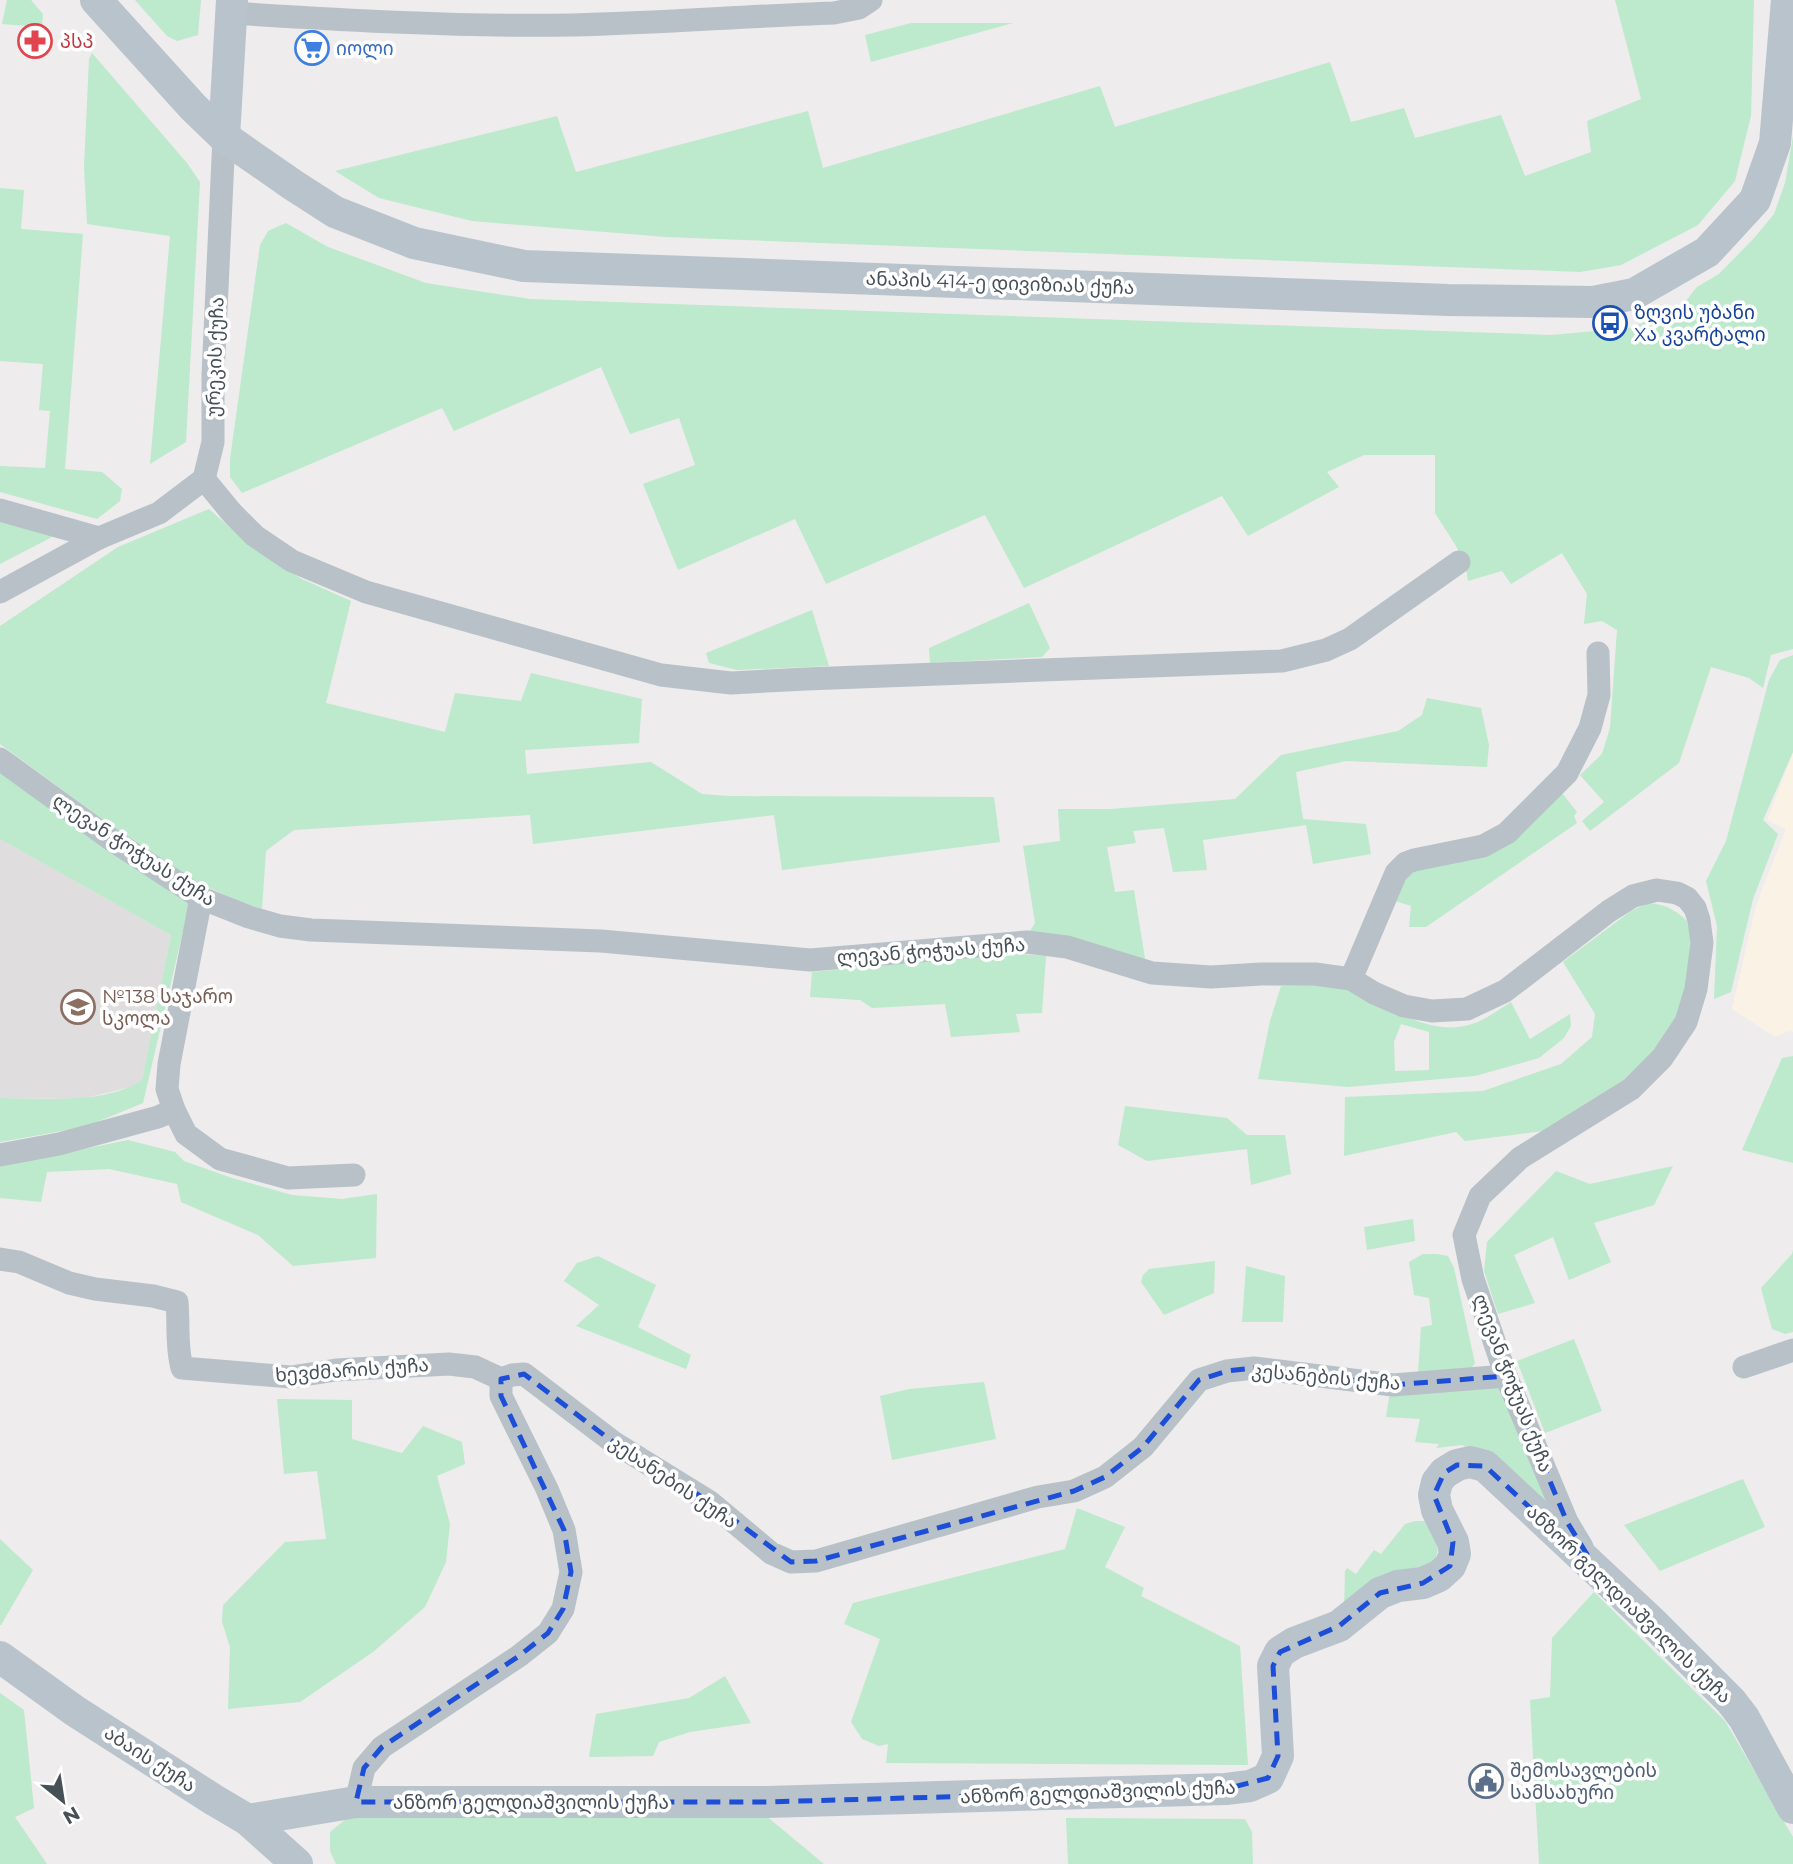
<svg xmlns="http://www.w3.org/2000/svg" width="1793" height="1864" font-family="Montserrat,'Noto Sans Georgian',sans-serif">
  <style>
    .commercial { fill: #f9f2e5 }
    .education { fill: #dfdddd }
    .green { fill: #bde9cc; fill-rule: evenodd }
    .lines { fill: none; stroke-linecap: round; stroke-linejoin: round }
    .street { stroke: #b8c1c7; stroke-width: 23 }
    .secondary { stroke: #b9c3cc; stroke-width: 32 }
    .marked { fill: none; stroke: #1d4ed8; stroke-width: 5; stroke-dasharray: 14 9; stroke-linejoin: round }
    .labels { text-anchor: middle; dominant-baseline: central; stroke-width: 7; stroke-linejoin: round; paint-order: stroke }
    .health-label { font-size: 19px; fill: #be3a42; stroke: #fff; text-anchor: start }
    .shop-label { font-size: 19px; fill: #366cbe; stroke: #fff; text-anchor: start }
    .street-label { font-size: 19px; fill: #465057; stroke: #fff }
    .transit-label { font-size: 19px; fill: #164399; stroke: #fff; text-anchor: start }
    .education-label { font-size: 19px; fill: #785e54; stroke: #fff; text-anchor: start }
    .service-label { font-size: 19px; fill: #4e5e75; stroke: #fff; text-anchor: start }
  </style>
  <rect width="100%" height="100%" fill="#eeecec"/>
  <!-- commercial -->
  <polygon class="commercial" points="1793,752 1793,1032 1789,1031 1775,1037 1732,1009 1756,905 1786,829 1767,820"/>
  <!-- education -->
  <polygon class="education" points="0,839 171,935 142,1080 131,1087 81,1099 0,1098"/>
  <!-- green -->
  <g class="green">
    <polygon points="7,0 31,0 43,14 42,27 2,24"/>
    <polygon points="135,0 201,0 198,35 177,41 167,36"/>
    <polygon points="1615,0 1754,0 1751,116 1735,181 1698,225 1621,265 1580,272 666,237 472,221 379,198 335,171 557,116 576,172 808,111 823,168 1100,86 1115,127 1330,62 1351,122 1404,108 1415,138 1501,115 1525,176 1591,152 1587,121 1641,99"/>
    <polygon points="911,23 1013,23 871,62 865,35"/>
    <polygon points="92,53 187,163 200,182 186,442 150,464 170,236 87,224 84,167 89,59"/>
    <polygon points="1793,136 1793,649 1771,655 1763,688 1749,678 1711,667 1679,763 1590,831 1582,821 1604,802 1580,775 1602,754 1610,728 1617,630 1602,621 1584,624 1587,594 1562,553 1511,584 1502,571 1468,581 1466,568 1456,546 1435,513 1435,455 1364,455 1327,472 1339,487 1248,536 1222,496 1024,588 985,515 826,584 795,519 678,570 643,484 695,465 679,418 630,434 601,367 454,431 442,408 242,493 230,477 230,459 260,245 268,231 286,223 328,247 426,283 530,299 1551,335 1630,328 1681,307 1697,287 1719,274 1755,237 1774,214 1785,183"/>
    <polygon points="0,188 24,190 21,229 83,234 65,469 102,472 122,489 120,501 97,519 0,492 0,466 45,468 50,411 39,410 43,364 0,361"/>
    <polygon points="209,509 253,548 302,579 351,601 326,703 445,732 455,693 521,701 531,673 642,699 639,743 525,750 527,774 651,762 702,794 730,796 994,797 1000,842 782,870 774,815 533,844 530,815 294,830 266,851 262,909 244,903 179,875 0,744 0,626 118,547"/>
    <polygon points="0,520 56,535 0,564"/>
    <polygon points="1029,603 1050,648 1042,657 930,663 929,648"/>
    <polygon points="812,610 829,666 737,670 709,663 706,653"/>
    <polygon points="1793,655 1793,752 1763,820 1778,834 1753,899 1731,992 1714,999 1717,926 1706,881 1726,841 1769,680 1780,660"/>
    <polygon points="1427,698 1481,708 1489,745 1487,767 1346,761 1296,772 1303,819 1366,824 1371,854 1313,864 1306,825 1203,840 1207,870 1173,872 1164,828 1133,831 1136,843 1107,847 1115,892 1134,890 1146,965 1027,936 1035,923 1023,846 1060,841 1058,809 1111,809 1235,799 1281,755 1398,731 1422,715"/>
    <path d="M0,771L190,901L143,1103L85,1127L0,1142V1098C43,1098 105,1105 142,1080L171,935L0,839Z"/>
    <polygon points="1562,793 1577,812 1574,816 1577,823 1426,927 1409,927 1411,906 1390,899 1406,874"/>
    <path d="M1648,903C1668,904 1680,913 1693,927L1688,987L1678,1014L1652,1052L1615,1088L1551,1130L1465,1141L1456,1132L1344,1156L1345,1097L1483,1091L1561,1064L1592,1037L1595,1014L1563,962L1631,911Z"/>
    <polygon points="1011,953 1046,956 1042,1013 1016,1014 1020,1032 951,1037 945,1004 872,1008 860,1000 810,997 812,972"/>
    <path d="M1325,984C1335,987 1346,989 1356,993C1392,1007 1428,1036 1469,1025C1484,1021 1498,1010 1511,1002L1530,1039L1570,1014L1571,1026L1564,1038L1539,1058L1475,1076L1348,1087L1258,1079L1270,1021L1281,986ZM1401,1024L1429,1032V1070L1395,1071L1394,1042Z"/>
    <polygon points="1793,1056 1793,1163 1742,1150 1782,1058"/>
    <polygon points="1125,1106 1227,1118 1247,1135 1285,1135 1291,1174 1251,1185 1247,1149 1147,1161 1118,1145"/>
    <polygon points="128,1140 175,1152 184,1161 232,1178 292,1195 342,1199 377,1194 376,1258 293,1266 258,1235 181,1202 177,1184 109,1169 47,1172 41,1202 0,1198 0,1166"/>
    <polygon points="1673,1166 1654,1205 1594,1223 1611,1262 1569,1280 1553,1237 1514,1255 1535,1303 1498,1314 1484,1271 1487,1242 1556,1171 1590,1184"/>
    <polygon points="1413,1219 1415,1241 1367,1250 1364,1227"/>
    <polygon points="1793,1250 1793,1332 1785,1334 1772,1329 1761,1288 1792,1254"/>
    <polygon points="1423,1254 1437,1254 1448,1256 1454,1268 1475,1363 1469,1371 1418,1374 1421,1327 1432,1325 1429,1298 1414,1295 1409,1262"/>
    <polygon points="598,1256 656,1285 638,1327 691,1355 686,1369 576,1326 599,1305 564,1281 577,1263"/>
    <polygon points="1215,1261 1214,1293 1164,1315 1141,1282 1143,1275 1149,1269"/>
    <polygon points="1246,1266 1285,1276 1283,1322 1242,1322"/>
    <polygon points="1574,1339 1602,1411 1545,1433 1517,1361"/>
    <polygon points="984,1382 996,1439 892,1460 880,1396 909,1389"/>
    <polygon points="1495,1385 1501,1390 1564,1528 1481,1453 1462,1445 1436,1448 1439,1444 1415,1442 1420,1419 1386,1417 1390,1392"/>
    <polygon points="277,1399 352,1400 352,1439 402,1453 423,1426 462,1442 465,1464 437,1476 450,1524 446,1562 425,1607 373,1652 300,1702 228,1709 230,1647 222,1622 223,1605 285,1542 326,1539 317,1471 284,1474"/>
    <polygon points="1743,1479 1765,1527 1660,1571 1624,1525"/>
    <polygon points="1077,1508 1125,1527 1105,1567 1144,1588 1141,1596 1240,1646 1248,1765 886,1763 888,1744 879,1746 862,1739 851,1722 880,1639 844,1624 853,1603 1065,1549"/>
    <path d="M1415,1521H1424L1432,1526C1437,1542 1441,1548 1433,1565L1344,1611L1345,1571L1347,1568L1356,1574L1374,1550L1381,1554L1405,1524Z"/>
    <polygon points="0,1539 33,1570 1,1625 0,1625"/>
    <polygon points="1594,1592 1725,1721 1793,1837 1793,1864 1539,1864 1530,1700 1550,1697 1552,1638"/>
    <polygon points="725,1676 751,1723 690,1732 659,1742 653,1756 589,1757 596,1714 689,1698"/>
    <polygon points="0,1693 24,1710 34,1808 15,1817 47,1864 0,1864"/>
    <polygon points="765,1815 824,1864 336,1864 330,1851 330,1832 346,1819 377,1816"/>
    <polygon points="1066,1818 1245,1819 1252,1832 1253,1864 1068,1864"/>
  </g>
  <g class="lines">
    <!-- street -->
    <g class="street">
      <path d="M231,13C345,20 459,27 572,25C660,23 747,16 834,13L859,8L871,0"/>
      <polyline points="204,479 232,513 255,536 292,561 366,592 661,675 731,683 806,679 1282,661 1326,650 1350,639 1459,562"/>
      <polyline points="0,510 99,538"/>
      <polyline points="0,592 99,538 159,513 204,479 213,442 213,375 224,137"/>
      <polyline points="0,759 109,838 201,898 249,917 280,926 311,930 601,941 810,960 1027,942 1067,947 1152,973 1211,977 1261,974 1315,974 1351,979 1374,993 1404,1006 1432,1011 1467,1009 1505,991 1609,911 1633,896 1657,890 1677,893 1687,898 1695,908 1699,920 1702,943 1696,989 1686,1022 1662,1058 1631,1089 1520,1158 1480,1196 1464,1235 1473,1279 1506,1376 1567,1522 1582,1547"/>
      <polyline points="201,898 169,1064 167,1089 174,1110 186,1134 220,1159 288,1178 354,1175"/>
      <polyline points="1351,979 1396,873 1406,863 1414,860 1483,846 1507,833 1567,773 1590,728 1599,695 1598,653"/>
      <polyline points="0,1155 59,1144 158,1117 174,1110"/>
      <path d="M0,1259L19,1262L69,1283L95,1289L153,1296L177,1302C179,1325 176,1346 182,1368L291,1377L336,1370L449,1364L475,1367L501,1379"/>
      <polyline points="1744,1367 1793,1350"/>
      <polyline points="501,1379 512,1375 524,1374 613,1442 710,1502 771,1553 791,1562 816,1561 1038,1497 1074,1491 1105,1477 1143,1447 1199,1380 1227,1371 1254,1368 1393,1385 1506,1376"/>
      <polyline points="356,1802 364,1768 382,1747 519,1656 548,1633 563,1609 571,1572 564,1530 547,1489 501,1396 501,1379"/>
    </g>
    <!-- secondary -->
    <g class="secondary">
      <polyline points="96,0 193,107 224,137 293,185 335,212 414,243 524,266 1448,300 1593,302 1634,294 1707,252 1755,200 1775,143 1787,0"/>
      <polyline points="224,137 232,0"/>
      <polyline points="0,1657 75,1711 214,1800 248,1820 297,1864"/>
      <polyline points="248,1820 356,1802 766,1802 1226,1789 1250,1786 1268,1778 1278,1756 1273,1666 1280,1652 1294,1643 1339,1626 1380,1593 1398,1586 1423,1583 1439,1576 1450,1566 1455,1554 1453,1542 1437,1510 1434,1495 1437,1482 1444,1473 1457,1465 1470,1462 1485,1466 1528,1506 1655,1625 1731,1701 1744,1718 1793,1808"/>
    </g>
  </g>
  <!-- marked area -->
  <path class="marked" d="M1254,1368L1393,1385L1506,1376L1567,1522L1596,1569L1485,1466L1457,1465L1444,1473L1434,1495L1453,1542L1450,1566L1423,1583L1380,1593L1339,1626L1280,1652L1273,1666L1278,1756L1268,1778L1226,1789L766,1802H356L364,1768L382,1747L519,1656L548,1633L563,1609L571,1572L564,1530L501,1396V1379L524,1374L613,1442L710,1502L791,1562L816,1561L1074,1491L1105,1477L1143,1447L1199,1380L1227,1371Z"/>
  <!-- icons -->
  <defs>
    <g id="pharmacy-ring" transform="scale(1.75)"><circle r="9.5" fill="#fff" stroke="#e0444e" stroke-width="1.5"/><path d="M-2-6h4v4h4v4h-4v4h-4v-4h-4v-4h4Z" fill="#e0444e"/></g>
    <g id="supermarket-ring" transform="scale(1.75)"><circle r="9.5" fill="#fff" stroke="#3f7fe0" stroke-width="1.5"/><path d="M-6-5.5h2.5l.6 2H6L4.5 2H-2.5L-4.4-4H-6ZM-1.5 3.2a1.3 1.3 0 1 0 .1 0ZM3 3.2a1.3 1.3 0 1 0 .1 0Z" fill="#3f7fe0"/></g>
    <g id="bus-ring" transform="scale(1.75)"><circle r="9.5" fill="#fff" stroke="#1a4fb4" stroke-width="1.5"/><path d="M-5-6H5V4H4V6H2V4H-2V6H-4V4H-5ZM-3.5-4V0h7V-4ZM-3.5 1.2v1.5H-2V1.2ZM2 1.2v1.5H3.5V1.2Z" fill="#1a4fb4"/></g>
    <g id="school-ring" transform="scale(1.75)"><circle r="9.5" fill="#fff" stroke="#8d6e63" stroke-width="1.5"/><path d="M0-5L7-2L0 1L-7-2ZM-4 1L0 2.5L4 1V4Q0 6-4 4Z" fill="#8d6e63"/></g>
    <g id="civic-ring" transform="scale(1.75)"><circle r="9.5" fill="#fff" stroke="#5c6f8a" stroke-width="1.5"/><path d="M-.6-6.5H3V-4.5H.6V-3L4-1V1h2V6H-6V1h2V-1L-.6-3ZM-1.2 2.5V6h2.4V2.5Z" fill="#5c6f8a"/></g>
  </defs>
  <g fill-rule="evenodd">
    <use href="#pharmacy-ring" x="35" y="41"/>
    <use href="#supermarket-ring" x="312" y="48"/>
    <use href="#bus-ring" x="1610" y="323"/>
    <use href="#school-ring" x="78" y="1007"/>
    <use href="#civic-ring" x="1486" y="1781"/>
  </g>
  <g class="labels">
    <!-- health labels -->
    <g class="health-label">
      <text x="60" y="41">პსპ</text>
    </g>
    <!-- shop labels -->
    <g class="shop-label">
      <text x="336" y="48">იოლი</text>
    </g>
    <!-- street labels -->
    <g class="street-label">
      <text transform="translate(1000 283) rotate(2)">ანაპის 414-ე დივიზიას ქუჩა</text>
      <text transform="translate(215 357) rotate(-88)">ურეკის ქუჩა</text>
      <text transform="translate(134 850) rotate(33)">ლევან ჭოჭუას ქუჩა</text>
      <text transform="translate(931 951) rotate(-4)">ლევან ჭოჭუას ქუჩა</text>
      <text transform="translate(352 1370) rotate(-4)">ხევძმარის ქუჩა</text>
      <text transform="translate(1326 1377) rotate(5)">კესანების ქუჩა</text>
      <text transform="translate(1513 1383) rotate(69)">ლევან ჭოჭუას ქუჩა</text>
      <text transform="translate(673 1482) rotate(34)">კესანების ქუჩა</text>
      <text transform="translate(1629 1604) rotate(44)">ანზორ გელდიაშვილის ქუჩა</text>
      <text transform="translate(150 1759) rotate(33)">აბაის ქუჩა</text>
      <text transform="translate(1098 1792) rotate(-2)">ანზორ გელდიაშვილის ქუჩა</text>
      <text x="531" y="1802">ანზორ გელდიაშვილის ქუჩა</text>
    </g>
    <!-- transit labels -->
    <g class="transit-label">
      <text x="1634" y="312">ზღვის უბანი<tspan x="1634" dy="22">Xა კვარტალი</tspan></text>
    </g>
    <!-- education labels -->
    <g class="education-label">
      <text x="102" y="996">№138 საჯარო<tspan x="102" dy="22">სკოლა</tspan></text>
    </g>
    <!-- service labels -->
    <g class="service-label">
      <text x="1510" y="1770">შემოსავლების<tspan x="1510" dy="22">სამსახური</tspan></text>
    </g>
  </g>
  <!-- north arrow -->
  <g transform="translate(63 1801) rotate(150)" stroke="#ffffff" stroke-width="5" paint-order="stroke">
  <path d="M0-5L12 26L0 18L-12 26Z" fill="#465057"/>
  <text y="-10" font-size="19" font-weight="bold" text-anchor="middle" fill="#465057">N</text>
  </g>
</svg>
